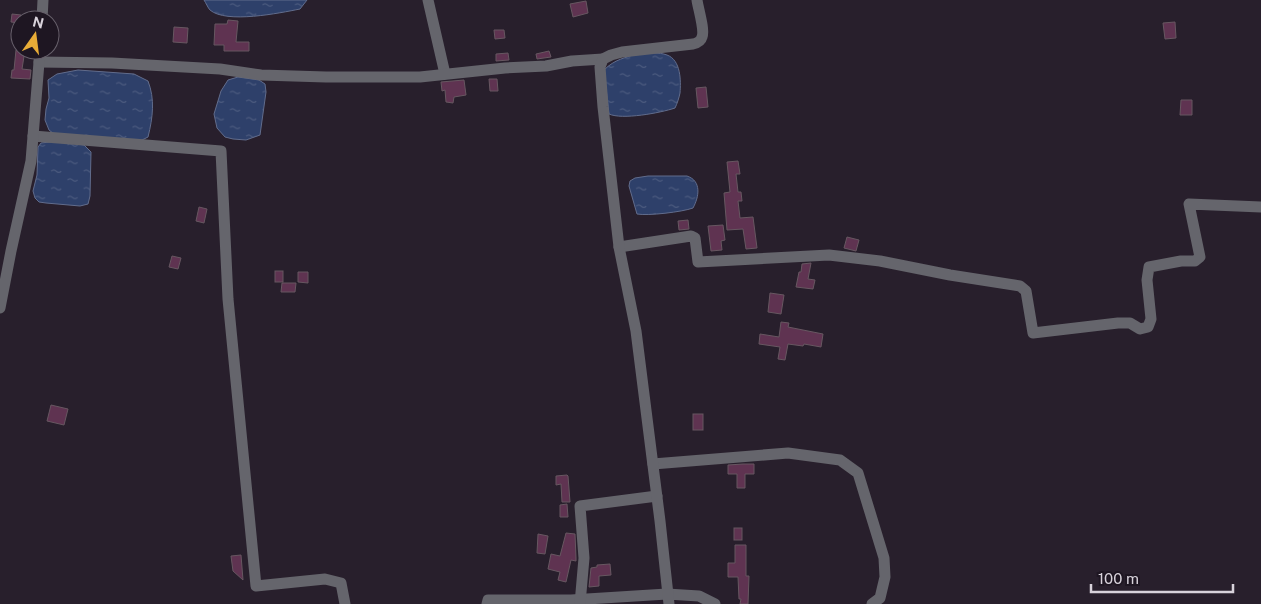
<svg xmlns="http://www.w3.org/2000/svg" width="1261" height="604" font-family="'Public Sans',sans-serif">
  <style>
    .water { fill: url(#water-ripples); stroke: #616c8c }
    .building { fill: #5f3351; stroke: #675761 }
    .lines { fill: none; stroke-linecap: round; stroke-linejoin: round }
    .minor { stroke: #65656c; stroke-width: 11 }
  </style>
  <defs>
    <pattern id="water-ripples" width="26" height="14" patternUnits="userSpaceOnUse" patternTransform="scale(1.25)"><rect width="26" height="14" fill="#2e406a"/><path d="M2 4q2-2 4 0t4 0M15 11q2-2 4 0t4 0" fill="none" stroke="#4c5b7f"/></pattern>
  </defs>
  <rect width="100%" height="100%" fill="#281f2c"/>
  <!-- water -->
  <g class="water">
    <path d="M204,0H307L300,9C280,13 226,24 210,10C208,8 206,3 204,0Z"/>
    <path d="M639,53C648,53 659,52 667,55C681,60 681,81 680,93C679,98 677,104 675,108C660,113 622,120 609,114L604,70C615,59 625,58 639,53Z"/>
    <path d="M78,70L134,74L148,81C155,99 153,117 148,137L140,141L54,134L49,130L45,120L46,109L49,98L48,80L57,74Z"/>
    <polygon points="238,77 259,80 265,84 266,92 260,135 246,140 233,139 225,137 217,128 214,114 221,91 228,80"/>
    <polygon points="58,141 84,145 91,152 90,196 88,204 80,206 46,203 39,202 35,198 33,191 37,175 38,147 41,143"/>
    <path d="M648,176H687C702,181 699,197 693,208C682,212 648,216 637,214L629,186L630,181L635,178Z"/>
  </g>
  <!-- building -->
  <g class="building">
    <polygon points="586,1 588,13 573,17 570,4"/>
    <polygon points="12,14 21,15 20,23 11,22"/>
    <polygon points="228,20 238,21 236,42 249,42 249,51 224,51 224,45 214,45 215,24 227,24"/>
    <polygon points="1175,22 1176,38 1165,39 1163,23"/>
    <polygon points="174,27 188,28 187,43 173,42"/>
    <polygon points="494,30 504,30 505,38 495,39"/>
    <polygon points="16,50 25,50 22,69 31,70 30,79 11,78 12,70 14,70"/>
    <polygon points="549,51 551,57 537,59 536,54"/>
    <polygon points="508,53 509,60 496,61 496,54"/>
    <polygon points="489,79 497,79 498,91 490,91"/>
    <polygon points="464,80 466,95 454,97 453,103 446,102 445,90 442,91 441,82"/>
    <polygon points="706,87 708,107 698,108 696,88"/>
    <polygon points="1181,100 1192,100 1192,115 1180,115"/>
    <polygon points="738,161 740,174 736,174 738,192 741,192 742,201 738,201 740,218 753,217 757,248 746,249 743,229 727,230 724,193 730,192 727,162"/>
    <polygon points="199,207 207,209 204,223 196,221"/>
    <polygon points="688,220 689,229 679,230 678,221"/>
    <polygon points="723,225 725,240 721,241 722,250 711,251 708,226"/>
    <polygon points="847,237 859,240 856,251 844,248"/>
    <polygon points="172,256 181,258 178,269 169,267"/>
    <polygon points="811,263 808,279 815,280 813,289 796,287 799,272 801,272 802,264"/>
    <rect x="275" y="271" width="8" height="11"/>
    <polygon points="298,272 308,272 308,283 298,282"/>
    <polygon points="282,283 296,283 295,292 281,292"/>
    <polygon points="770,293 784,295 781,314 768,312"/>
    <polygon points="781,322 789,323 788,327 823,334 821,347 804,344 803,346 788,344 785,360 778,359 780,347 759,344 760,334 779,337"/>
    <polygon points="51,405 68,409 64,425 47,421"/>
    <rect x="693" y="414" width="10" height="16"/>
    <polygon points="743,464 754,464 754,474 745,474 745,488 737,488 737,474 728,474 728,465"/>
    <polygon points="567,475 568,476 570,502 562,502 561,484 556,485 556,476"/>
    <polygon points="567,504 568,517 560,517 560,505"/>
    <rect x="734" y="528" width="8" height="12"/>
    <polygon points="566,533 575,534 576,558 576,561 571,560 566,582 558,580 560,572 548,569 551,554 560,556"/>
    <polygon points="538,534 548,536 545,554 537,553"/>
    <polygon points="735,545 746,545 746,576 749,576 748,604 740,604 741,599 739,599 738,577 728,577 728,563 735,563"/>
    <polygon points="241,555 243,580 233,571 231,556"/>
    <polygon points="610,564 611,575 599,576 599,586 589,587 591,568 597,567 597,565"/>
  </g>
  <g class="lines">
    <!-- minor -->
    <g class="minor">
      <polyline points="428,0 445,74"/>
      <polyline points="42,20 43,0"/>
      <polyline points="39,62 112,63 220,69 261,75 326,77 420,77 505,68 546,66 572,61 603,59"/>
      <polyline points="33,136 221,151 228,299 256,586 325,579 341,583 345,604"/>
      <polyline points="619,247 691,236 695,238 698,262 829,255 880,261 950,275 1020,286 1026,291 1033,333 1118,323 1130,323 1140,329 1148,327 1151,319 1147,280 1149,267 1181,261 1195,261 1200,257 1189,204 1261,207"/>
      <polyline points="0,308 11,251 31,161 40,50"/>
      <polyline points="653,464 788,453 840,460 858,473 884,558 885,577 880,598 872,604"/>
      <polyline points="487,604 488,600 571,600 667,594 699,596 715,604"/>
      <polyline points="580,604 584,558 580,506 657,496"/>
      <path d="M669,604L660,521L636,331L619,247L603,107L600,67L603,59L611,55L622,52L693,44C697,43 701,41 702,37C705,30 698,8 697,0"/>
    </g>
  </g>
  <!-- north arrow -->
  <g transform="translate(35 35) rotate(14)"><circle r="24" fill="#1e1622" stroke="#68616c"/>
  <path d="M0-4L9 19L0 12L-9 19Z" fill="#e8ac37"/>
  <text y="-8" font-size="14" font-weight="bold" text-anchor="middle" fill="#d8d2db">N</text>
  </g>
  <!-- scale -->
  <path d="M1091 584v8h142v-8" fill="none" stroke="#d8d2db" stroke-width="2.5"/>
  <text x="1098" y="584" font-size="15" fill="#d8d2db" stroke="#1e1622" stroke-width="4" paint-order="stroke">100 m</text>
</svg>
